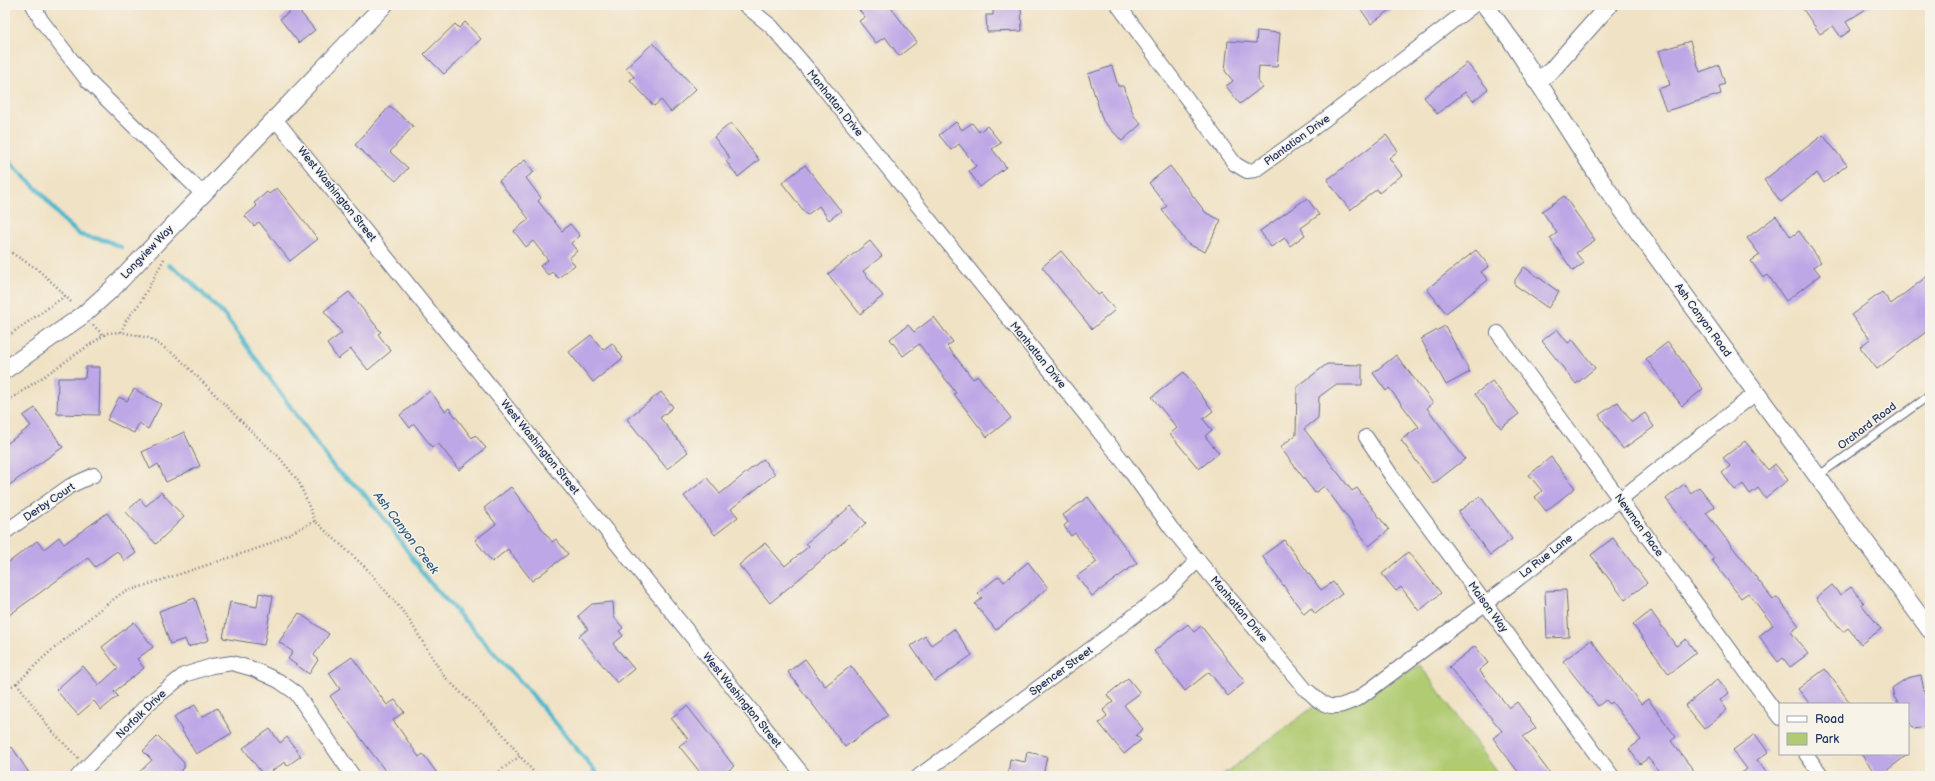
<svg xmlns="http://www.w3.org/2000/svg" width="1935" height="781" font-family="'Balsamiq Sans',sans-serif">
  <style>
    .green { fill: #b0cb72; stroke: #667d68 }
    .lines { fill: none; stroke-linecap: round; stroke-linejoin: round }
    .stream { stroke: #4fb7cd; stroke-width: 4.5 }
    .building { fill: #bea7e6 }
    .service-casing { stroke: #666e82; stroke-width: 9 }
    .minor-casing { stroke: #666e82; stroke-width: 16 }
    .tertiary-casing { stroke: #666e82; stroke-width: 19 }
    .path { stroke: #666e82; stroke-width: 2.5; stroke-dasharray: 1 3; stroke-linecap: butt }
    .service { stroke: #fff; stroke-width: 7 }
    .minor { stroke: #fff; stroke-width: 14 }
    .tertiary { stroke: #fff; stroke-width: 17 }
    .labels { text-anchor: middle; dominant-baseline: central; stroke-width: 3; stroke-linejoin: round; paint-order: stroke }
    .street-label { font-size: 11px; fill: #1b2f5e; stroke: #f7f3e8 }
    .water-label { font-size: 12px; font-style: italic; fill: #2b587f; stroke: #f7f3e8 }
  </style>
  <rect width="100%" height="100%" fill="#f7f3e8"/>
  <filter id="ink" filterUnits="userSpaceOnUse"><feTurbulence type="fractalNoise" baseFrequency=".025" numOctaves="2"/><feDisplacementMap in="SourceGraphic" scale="8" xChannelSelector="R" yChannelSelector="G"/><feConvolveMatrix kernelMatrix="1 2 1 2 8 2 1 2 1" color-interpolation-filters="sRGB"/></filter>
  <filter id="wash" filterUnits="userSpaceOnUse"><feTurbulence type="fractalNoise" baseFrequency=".012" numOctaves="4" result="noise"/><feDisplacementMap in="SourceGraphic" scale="16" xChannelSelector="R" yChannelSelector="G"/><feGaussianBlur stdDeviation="0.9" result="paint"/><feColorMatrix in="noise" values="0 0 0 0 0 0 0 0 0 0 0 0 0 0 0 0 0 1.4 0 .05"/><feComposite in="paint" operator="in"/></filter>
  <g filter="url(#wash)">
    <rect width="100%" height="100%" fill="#f0e2c5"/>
    <!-- green -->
    <polygon class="green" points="1420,665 1500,776 1221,776 1320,702 1359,698"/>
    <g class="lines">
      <!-- stream -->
      <g class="stream">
        <polyline points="5,158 43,195 64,221 80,235 108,241 121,247"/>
        <polyline points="169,265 185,276 226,317 335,469 360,489 390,526 426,578 529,691 599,776"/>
      </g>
    </g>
    <g id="blocks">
      <!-- building -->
      <g class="building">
        <polygon points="855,5 889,5 917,42 899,56 885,37 876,43 859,21 865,17"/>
        <polygon points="993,5 1021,6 1022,31 987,32 986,15 993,15"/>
        <polygon points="1358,5 1397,5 1371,24"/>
        <polygon points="1810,5 1872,5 1846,22 1851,30 1841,37 1833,26 1820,34 1803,9"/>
        <polygon points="296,7 315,30 299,43 280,19"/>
        <polygon points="465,22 481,39 444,74 424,54 455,24 459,28"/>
        <polygon points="1257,31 1280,33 1277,67 1259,66 1258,81 1262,87 1240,104 1226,86 1233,81 1225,71 1228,41 1256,43"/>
        <polygon points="1690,41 1700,72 1719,65 1725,84 1719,86 1721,94 1666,111 1658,89 1670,85 1659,51"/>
        <polygon points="653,43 696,89 671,112 661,100 654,106 630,80 634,77 626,68"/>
        <polygon points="1467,63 1488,89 1473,101 1465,92 1437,114 1424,97"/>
        <polygon points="1112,66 1118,86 1123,86 1134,116 1141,124 1122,141 1103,121 1088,74"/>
        <polygon points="390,106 413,126 390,152 408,168 396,181 355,145"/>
        <polygon points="956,122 962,130 972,123 979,132 987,126 1001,143 992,149 1006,167 980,187 969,171 976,166 959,144 951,150 939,135"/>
        <polygon points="731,123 759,160 738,177 726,161 730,158 714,137"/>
        <polygon points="1386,135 1398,151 1389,158 1402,175 1379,193 1377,189 1350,210 1327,180"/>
        <polygon points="1823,135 1847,165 1824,183 1817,173 1781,202 1764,180"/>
        <polygon points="525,160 534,172 526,178 541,198 538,201 562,231 570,224 580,236 571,243 577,251 569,258 575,265 558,278 552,272 548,275 540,266 548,260 533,241 526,247 514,231 529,219 499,181"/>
        <polygon points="805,165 841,211 829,220 819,206 807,215 782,183"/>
        <polygon points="1170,166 1206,213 1221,220 1205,252 1188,244 1162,210 1167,206 1149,183"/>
        <polygon points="277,188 318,239 290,261 259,222 254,226 245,216 257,206 254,203 267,192 269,194"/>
        <polygon points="1564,196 1595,240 1576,253 1584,263 1573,271 1550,238 1557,233 1542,211"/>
        <polygon points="1307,198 1319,215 1301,228 1305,235 1290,246 1285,238 1271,247 1260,231"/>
        <polygon points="1776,216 1791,237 1799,231 1821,262 1814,267 1820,275 1786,301 1768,275 1763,278 1751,261 1760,255 1747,238"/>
        <polygon points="870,241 882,256 863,271 883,296 860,314 828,274"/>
        <polygon points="1476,250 1489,266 1481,272 1488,280 1446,313 1427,289"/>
        <polygon points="1061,251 1098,295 1101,293 1115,310 1092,329 1042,267"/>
        <polygon points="1524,267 1559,292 1548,308 1515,285 1515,280"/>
        <polygon points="1930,274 1930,329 1877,369 1860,347 1870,339 1851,315 1882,292 1891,304"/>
        <polygon points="349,292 381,332 378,334 391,351 368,370 351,349 338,359 327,344 342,333 324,311"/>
        <polygon points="934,317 953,342 947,346 973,379 978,376 1011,418 987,437 954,394 956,393 919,344 903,356 890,339 908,325 914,332"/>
        <polygon points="1445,326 1470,372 1446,385 1421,339"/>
        <polygon points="1557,329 1568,343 1573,340 1595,368 1576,384 1542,341"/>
        <polygon points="591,335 603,350 612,343 623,358 593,382 569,352"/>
        <polygon points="1668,342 1703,389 1682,406 1646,359"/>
        <polygon points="1396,355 1433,403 1427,408 1465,459 1433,484 1401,440 1419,427 1389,388 1386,391 1373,373"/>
        <polygon points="1327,364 1362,365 1362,385 1335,385 1319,397 1318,418 1304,429 1352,491 1357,488 1389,530 1369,546 1324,486 1315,493 1280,447 1296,435 1297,387"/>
        <polygon points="86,367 100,367 99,415 57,414 58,378 85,378"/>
        <polygon points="1184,372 1213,411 1203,419 1212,430 1205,436 1219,453 1199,469 1170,434 1177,428 1152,397"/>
        <polygon points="1492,381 1519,414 1501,428 1475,394"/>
        <polygon points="134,389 161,404 148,429 139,423 134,433 107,420 119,397 127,401"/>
        <polygon points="430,391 445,411 449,408 472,438 475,435 486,448 459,470 438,443 432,447 414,424 410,428 400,415"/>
        <polygon points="661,392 673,407 660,418 688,452 667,469 627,419"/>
        <polygon points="1618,402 1632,422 1645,413 1654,427 1623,449 1599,415"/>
        <polygon points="35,408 63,447 5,488 5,445 31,426 23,416"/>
        <polygon points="184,432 200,466 166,482 158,464 150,469 142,452"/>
        <polygon points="1745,441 1768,470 1775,464 1788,480 1765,498 1758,488 1750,494 1743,484 1735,490 1722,473 1730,466 1723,458"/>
        <polygon points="1551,457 1575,488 1546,511 1535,497 1542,491 1529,475"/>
        <polygon points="763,459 775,474 731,509 738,517 715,535 684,496 707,478 720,494"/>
        <polygon points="1684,484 1691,493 1699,487 1715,507 1706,513 1773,599 1777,597 1799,626 1791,632 1808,654 1790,667 1783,658 1778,662 1759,636 1773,625 1748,593 1741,598 1712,560 1714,558 1666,499"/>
        <polygon points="511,487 552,542 556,539 568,554 532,581 508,549 492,562 475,540 496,524 484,508"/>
        <polygon points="161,492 184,517 156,544 126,512 140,499 146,506"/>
        <polygon points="1480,496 1512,539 1490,555 1458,512"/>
        <polygon points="1088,497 1137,563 1092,596 1077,576 1097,562 1075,533 1071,536 1064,526 1068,522 1063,515"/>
        <polygon points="851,506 866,523 770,603 739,565 765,543 785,566 809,546 806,543"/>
        <polygon points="107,513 136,553 125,561 117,551 95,567 88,558 5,618 5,565 37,541 44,549 59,537 64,544"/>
        <polygon points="1613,538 1647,583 1625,600 1591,555"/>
        <polygon points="1284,540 1321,590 1333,582 1342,594 1315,614 1311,608 1304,614 1262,556"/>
        <polygon points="1408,552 1441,593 1419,611 1401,587 1396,591 1382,574"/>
        <polygon points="1028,562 1048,588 996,630 975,604 982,598 978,593 999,576 1004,582"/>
        <polygon points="1832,585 1840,595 1851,587 1864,603 1862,605 1881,629 1861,644 1848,628 1843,632 1816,598"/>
        <polygon points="1566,590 1569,637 1547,638 1545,591"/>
        <polygon points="259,593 273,596 264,645 223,638 230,602 257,607"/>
        <polygon points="195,598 209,640 188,647 185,639 170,644 159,611"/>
        <polygon points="613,602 614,617 623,628 619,631 623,636 613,644 634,669 617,683 579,636 588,629 578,616 592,604"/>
        <polygon points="1651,611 1676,646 1686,639 1696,653 1669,674 1633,625"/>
        <polygon points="299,613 329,634 314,655 318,660 309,674 288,659 293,652 279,642"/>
        <polygon points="134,622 153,647 137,659 144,668 114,692 118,696 101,710 94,701 78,715 56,690 83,666 99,685 118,668 102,647"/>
        <polygon points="1188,624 1194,632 1201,626 1245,682 1228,696 1209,672 1185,691 1154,651"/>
        <polygon points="954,629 972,655 935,681 911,646 925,636 931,645"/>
        <polygon points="1591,640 1641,704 1648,699 1676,737 1671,741 1698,776 1663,776 1648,758 1640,764 1629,749 1641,740 1612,702 1610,704 1606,700 1598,706 1563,661"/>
        <polygon points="1475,646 1488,663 1479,670 1509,708 1517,702 1536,728 1523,737 1552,776 1521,776 1493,738 1502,731 1449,667"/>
        <polygon points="352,657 387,705 395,700 404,712 393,720 419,757 423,754 439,776 389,776 342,713 330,696 340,689 329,673"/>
        <polygon points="805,659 825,686 851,666 888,715 845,747 788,672"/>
        <polygon points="1825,669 1851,704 1810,704 1798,689"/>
        <polygon points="1921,675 1927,706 1930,705 1930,726 1914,729 1908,720 1908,704 1899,704 1894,697 1892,688 1907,678"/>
        <polygon points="1128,678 1140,693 1124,705 1143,729 1136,735 1141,740 1124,754 1099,723 1107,716 1103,710 1113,702 1107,695"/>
        <polygon points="1718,679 1729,693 1720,700 1727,710 1704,729 1685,706"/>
        <polygon points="195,705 202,717 217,708 232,733 196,754 174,717"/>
        <polygon points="687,706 734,766 721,776 703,776 679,746 688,739 671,718"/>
        <polygon points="270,729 280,743 287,737 301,756 287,766 285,762 264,776 243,748"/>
        <polygon points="1755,734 1768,752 1757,760 1769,776 1738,776 1747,769 1733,750"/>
        <polygon points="158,736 184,763 184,768 175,776 135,776 152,760 143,751"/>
        <polygon points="12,747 31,776 5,776 5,752"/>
        <polygon points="1027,752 1047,756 1043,776 1034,774 1033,776 1008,776 1010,759 1025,762"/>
        <polygon points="1861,754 1908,754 1880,776 1877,776"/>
      </g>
    </g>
  </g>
  <g filter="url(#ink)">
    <use href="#blocks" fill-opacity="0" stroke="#666e82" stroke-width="1"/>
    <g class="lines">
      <!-- service casing -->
      <g class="service-casing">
        <polyline id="service" points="1818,476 1930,395"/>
      </g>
      <!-- minor casing -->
      <g class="minor-casing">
        <g id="minor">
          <polyline points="33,5 41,20 87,80 203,194"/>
          <path d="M745,5L772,27L814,76L1126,465L1171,528L1306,690C1312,693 1315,699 1321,702C1334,711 1346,704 1359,698L1510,585L1756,393"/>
          <polyline points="1118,5 1235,164 1247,171 1255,170 1315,127 1474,5"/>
          <polyline points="275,119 804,776"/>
          <polyline points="1498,333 1780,718"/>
          <polyline points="1366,437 1393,478 1612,776"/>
          <polyline points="5,532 70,486 94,475"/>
          <polyline points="1806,754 1822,776"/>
          <polyline points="78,776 149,703 184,675 212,666 232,663 253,669 279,681 296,693 353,776"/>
          <polyline points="919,776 1100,642 1169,589 1198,560"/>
        </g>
      </g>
      <!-- tertiary casing -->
      <g class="tertiary-casing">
        <g id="tertiary">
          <polyline points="1485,5 1511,40 1604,185 1930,630"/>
          <polyline points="1536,81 1550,72 1609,5"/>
          <polyline points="5,370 83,315 113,288 384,5"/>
        </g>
      </g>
      <!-- path -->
      <g class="path">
        <polyline points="5,249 36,268 57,287 71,302"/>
        <polyline points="164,259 140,303 127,319 121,332 149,338 177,356 251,431 279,457 299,482 315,521"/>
        <polyline points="93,325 103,335"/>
        <polyline points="5,338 65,296"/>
        <polyline points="5,403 107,333 121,332"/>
        <polyline points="5,690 17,683"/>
        <polyline points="78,758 49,728 17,683 44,657 99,610 122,593 265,546 315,521 366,568 406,615 444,676 502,733 520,756"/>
        <polyline points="493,776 520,756 537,776"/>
      </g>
      <!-- service -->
      <use href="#service" class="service"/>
      <!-- minor -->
      <use href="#minor" class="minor"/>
      <!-- tertiary -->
      <use href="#tertiary" class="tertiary"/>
    </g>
  </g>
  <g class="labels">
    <!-- street labels -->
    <g class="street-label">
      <text transform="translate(835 103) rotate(51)">Manhattan Drive</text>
      <text transform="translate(1297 140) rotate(-36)">Plantation Drive</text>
      <text transform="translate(337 194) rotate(51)">West Washington Street</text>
      <text transform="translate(147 252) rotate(-46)">Longview Way</text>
      <text transform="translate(1703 320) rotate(54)">Ash Canyon Road</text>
      <text transform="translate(1038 355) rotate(51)">Manhattan Drive</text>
      <text transform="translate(1867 426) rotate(-37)">Orchard Road</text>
      <text transform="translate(540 447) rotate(51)">West Washington Street</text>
      <text transform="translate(49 502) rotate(-34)">Derby Court</text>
      <text transform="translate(1639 525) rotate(54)">Newman Place</text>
      <text transform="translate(1546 556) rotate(-38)">La Rue Lane</text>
      <text transform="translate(1488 607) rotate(54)">Maison Way</text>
      <text transform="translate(1239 609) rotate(50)">Manhattan Drive</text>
      <text transform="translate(1061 671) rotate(-36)">Spencer Street</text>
      <text transform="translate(742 700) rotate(51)">West Washington Street</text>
      <text transform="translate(141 714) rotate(-44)">Norfolk Drive</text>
    </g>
    <!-- water labels -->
    <g class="water-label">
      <text transform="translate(406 533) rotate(53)">Ash Canyon Creek</text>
    </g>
  </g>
  <!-- margin -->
  <rect width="1935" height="781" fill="none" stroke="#f7f3e8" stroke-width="20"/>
  <!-- legend -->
  <rect x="1779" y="703" width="130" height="52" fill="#f7f3e8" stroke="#9fa5b1"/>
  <rect x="1787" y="716" width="20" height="6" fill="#ffffff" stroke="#9fa5b1"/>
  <text x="1815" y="723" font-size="12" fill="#1b2f5e">Road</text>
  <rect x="1787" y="733" width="20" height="12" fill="#b0cb72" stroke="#9fa5b1"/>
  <text x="1815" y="743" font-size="12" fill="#1b2f5e">Park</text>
</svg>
